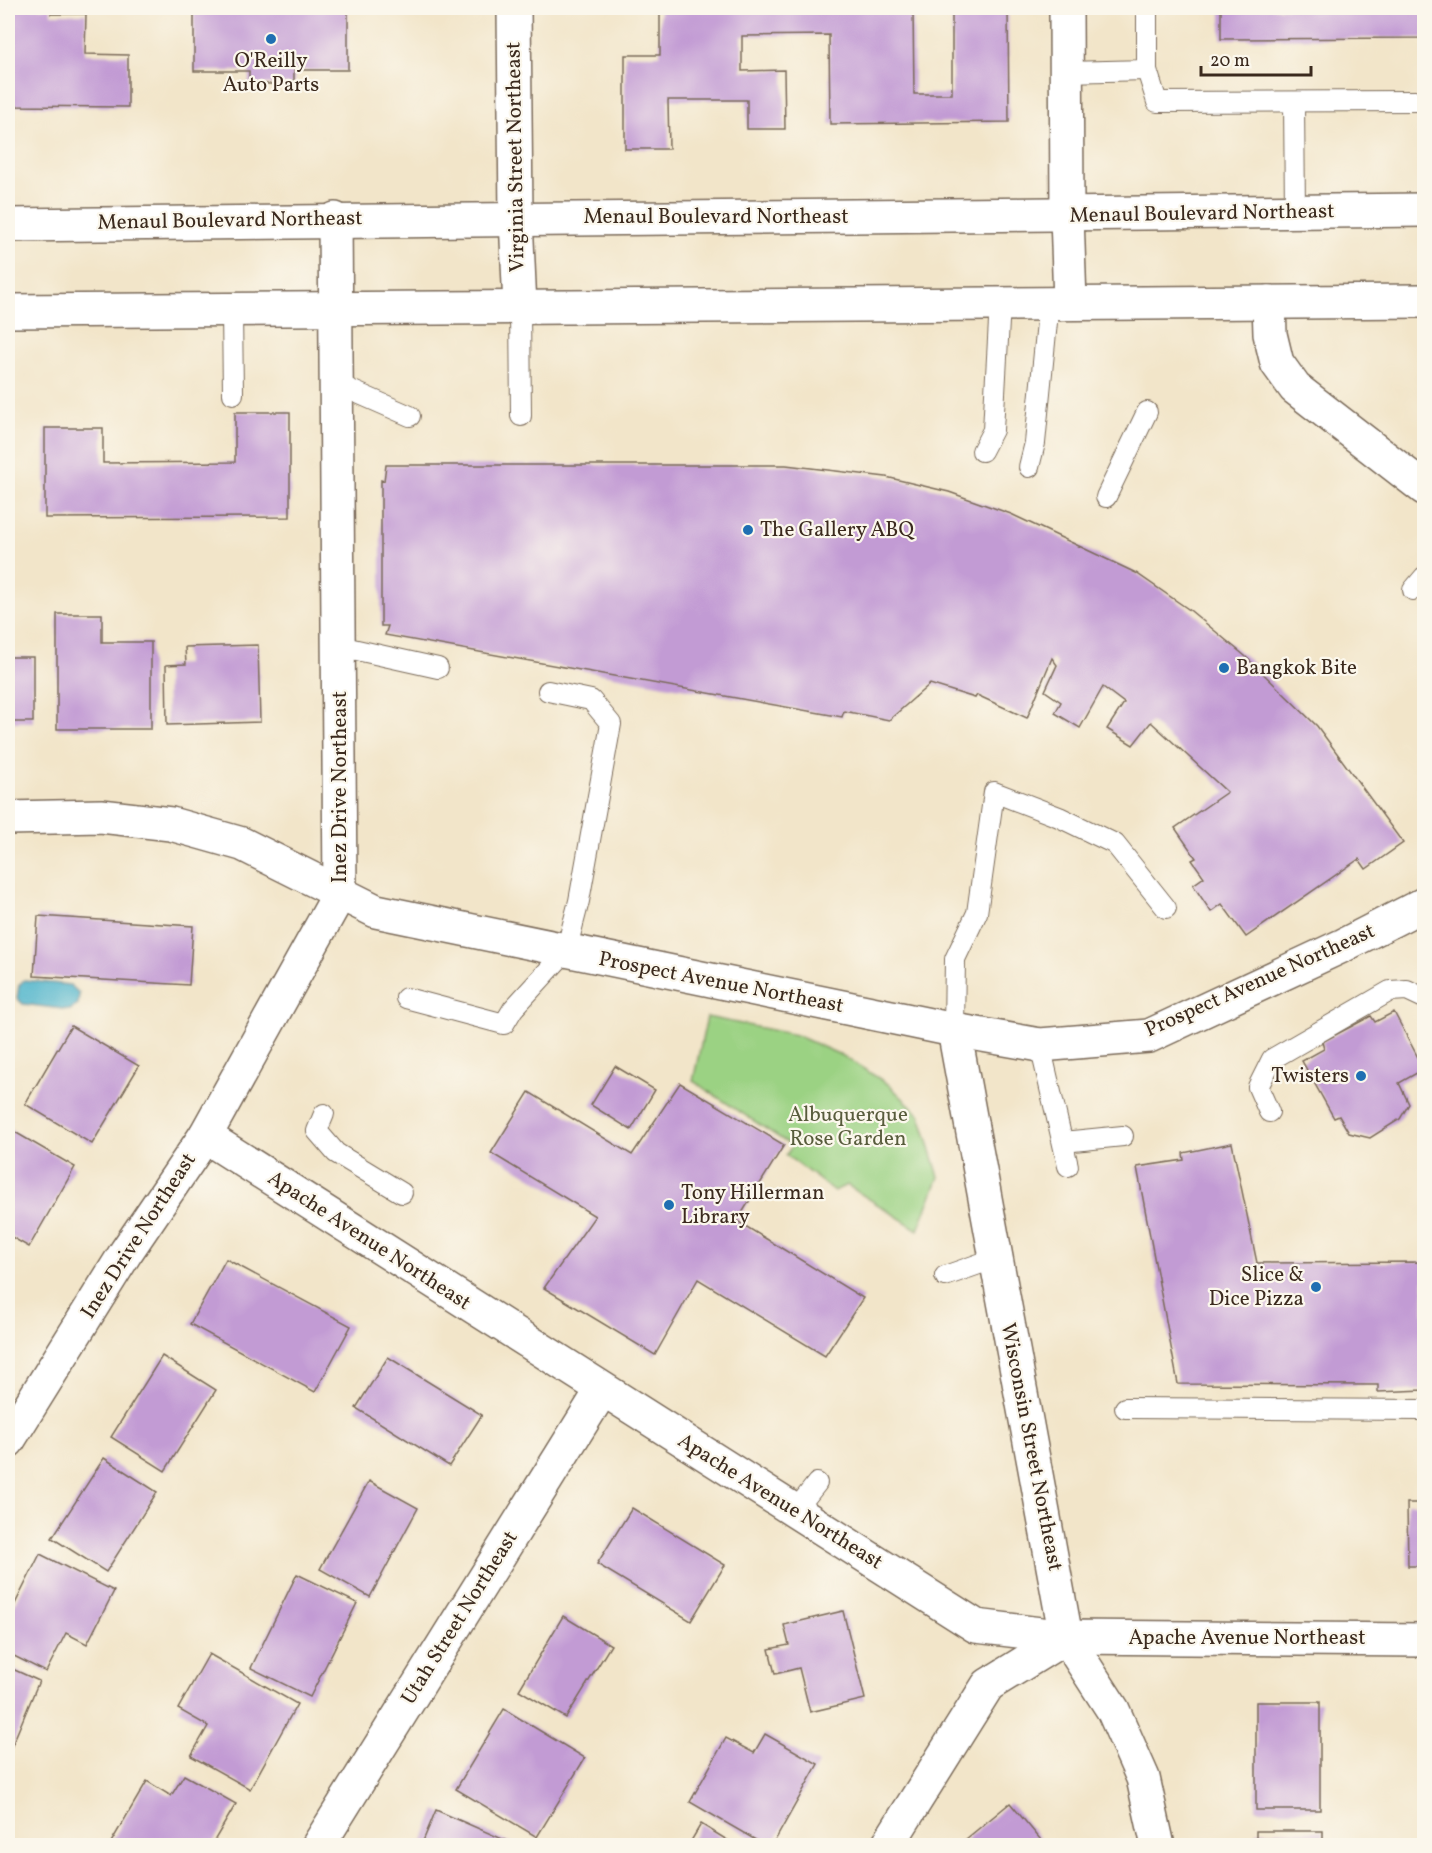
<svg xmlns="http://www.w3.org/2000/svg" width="1432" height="1853" font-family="Vollkorn,serif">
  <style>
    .green { fill: #9bd283; stroke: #6b7e50; stroke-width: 1.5 }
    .water { fill: #4cb3cb; stroke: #446e74; stroke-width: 1.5 }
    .building { fill: #c29bd4 }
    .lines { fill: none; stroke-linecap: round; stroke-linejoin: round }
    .lane-casing { stroke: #7b6b5a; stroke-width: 22 }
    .street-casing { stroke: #7b6b5a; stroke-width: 36 }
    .secondary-casing { stroke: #7b6b5a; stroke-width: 36 }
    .lane { stroke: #fff; stroke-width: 20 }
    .street { stroke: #fff; stroke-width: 33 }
    .secondary { stroke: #fff; stroke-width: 33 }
    .poi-dot { fill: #1f6fb2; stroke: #fbf7ec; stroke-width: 2 }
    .labels { text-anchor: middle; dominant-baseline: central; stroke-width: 4.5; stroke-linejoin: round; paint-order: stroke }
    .poi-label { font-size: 21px; fill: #3b2a1e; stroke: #fbf7ec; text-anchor: start }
    .street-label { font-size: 21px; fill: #3b2a1e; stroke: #fbf7ec }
    .park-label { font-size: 21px; fill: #585c3c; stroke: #fbf7ec }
  </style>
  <rect width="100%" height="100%" fill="#fbf7ec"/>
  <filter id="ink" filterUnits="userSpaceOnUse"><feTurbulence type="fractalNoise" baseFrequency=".0167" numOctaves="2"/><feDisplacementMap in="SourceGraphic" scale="12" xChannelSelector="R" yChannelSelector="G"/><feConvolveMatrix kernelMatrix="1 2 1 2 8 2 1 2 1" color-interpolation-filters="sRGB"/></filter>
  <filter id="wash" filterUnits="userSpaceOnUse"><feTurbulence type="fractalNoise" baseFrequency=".008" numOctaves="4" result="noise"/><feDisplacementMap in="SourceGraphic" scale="24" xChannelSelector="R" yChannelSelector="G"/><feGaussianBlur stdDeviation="1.35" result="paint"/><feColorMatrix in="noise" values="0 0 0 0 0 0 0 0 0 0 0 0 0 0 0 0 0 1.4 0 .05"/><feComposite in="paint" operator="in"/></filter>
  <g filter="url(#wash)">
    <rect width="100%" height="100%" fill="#f2e5c9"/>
    <!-- green -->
    <polygon class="green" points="707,1017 796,1035 843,1056 888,1084 920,1115 939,1177 918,1230 847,1185 834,1191 786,1155 792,1146 693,1081"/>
    <!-- water -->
    <polygon class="water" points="24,980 70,985 79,993 78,1004 70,1010 23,1004 17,998 19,985"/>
    <g id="blocks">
      <!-- building -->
      <g class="building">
        <polygon points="8,8 51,8 51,14 86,14 85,54 128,55 128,107 8,106"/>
        <polygon points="194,8 348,8 348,70 294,70 294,84 249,84 249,71 194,71"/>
        <polygon points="660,8 913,8 914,94 952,94 952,8 1008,8 1009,122 830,124 829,35 742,36 742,71 784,70 785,129 747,129 747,100 668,100 669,149 625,149 625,55 660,55"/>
        <polygon points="1221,8 1424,8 1424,38 1221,39"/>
        <polygon points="235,412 290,412 290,517 45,518 45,428 103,428 103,463 235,462"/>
        <polygon points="386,465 786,465 886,477 949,492 1011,514 1136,573 1191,611 1245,656 1317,726 1403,843 1366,869 1359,859 1246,937 1222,904 1211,912 1193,885 1204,877 1192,860 1196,858 1175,828 1227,792 1151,722 1133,745 1107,729 1124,703 1103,687 1080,728 1055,713 1061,702 1045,691 1057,665 1052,658 1027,718 977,695 975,698 930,684 889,720 844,711 842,717 385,635 388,626 381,626 381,480 384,481"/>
        <polygon points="57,614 102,614 102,642 151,642 151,729 57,729"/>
        <polygon points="258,645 260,722 167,725 166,665 186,664 185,647"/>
        <rect x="8" y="657" width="25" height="65"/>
        <polygon points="38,916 193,926 189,985 34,976"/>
        <polygon points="1394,1012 1424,1069 1399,1083 1409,1104 1400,1119 1370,1138 1349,1133 1339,1116 1334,1118 1302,1061 1324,1049 1322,1042 1371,1016 1375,1022"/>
        <polygon points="71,1026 139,1066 92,1144 25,1104"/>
        <polygon points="615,1066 655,1090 631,1130 591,1105"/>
        <polygon points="680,1083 784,1145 737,1221 863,1298 825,1356 698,1279 655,1355 544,1288 595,1216 491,1153 529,1092 632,1155"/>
        <polygon points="8,1128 75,1167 29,1247 8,1235"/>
        <polygon points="1232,1143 1257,1263 1424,1262 1424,1390 1378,1392 1378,1385 1178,1384 1137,1167 1184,1160 1183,1153"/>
        <polygon points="226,1259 351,1326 315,1392 190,1324"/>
        <polygon points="162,1356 216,1390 165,1471 111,1437"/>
        <polygon points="388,1357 482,1415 449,1466 356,1408"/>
        <polygon points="104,1458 157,1492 106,1572 52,1538"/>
        <polygon points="369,1481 418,1508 370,1597 320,1569"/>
        <polygon points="1407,1503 1424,1503 1424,1566 1408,1566"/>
        <polygon points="632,1508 725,1565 691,1621 597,1564"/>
        <polygon points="40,1554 114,1591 87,1644 66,1633 46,1672 8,1653 8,1618"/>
        <polygon points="297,1574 357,1603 310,1697 251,1668"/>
        <polygon points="843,1611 865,1699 810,1712 799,1668 775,1674 769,1649 789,1645 784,1625"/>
        <polygon points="563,1616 611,1645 566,1718 519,1690"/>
        <polygon points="209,1654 297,1704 250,1789 191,1756 208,1726 178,1709"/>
        <polygon points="8,1667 39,1681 8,1755"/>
        <rect x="1256" y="1702" width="64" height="108"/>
        <polygon points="504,1709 585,1758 537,1837 456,1789"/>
        <polygon points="765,1734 818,1764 772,1846 766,1846 690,1802 726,1738 754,1753"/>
        <polygon points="184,1775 236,1804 211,1846 110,1844 147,1781 171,1796"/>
        <polygon points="1010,1803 1046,1846 972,1846 966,1839"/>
        <polygon points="436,1810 514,1844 513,1846 421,1846"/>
        <polygon points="701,1824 737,1846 688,1846"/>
        <rect x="1256" y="1831" width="67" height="15"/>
      </g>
    </g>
  </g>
  <g filter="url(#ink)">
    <use href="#blocks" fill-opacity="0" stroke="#7b6b5a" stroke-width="1.5"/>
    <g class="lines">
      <!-- lane casing -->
      <g class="lane-casing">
        <g id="lane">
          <polyline points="1147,70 1157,102 1424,101"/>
          <polyline points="1066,72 1147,70 1147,8"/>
          <polyline points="1294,102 1295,212"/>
          <polyline points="520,307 521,416"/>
          <polyline points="232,310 233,394"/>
          <polyline points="337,384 410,416"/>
          <polyline points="982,451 993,430 1000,303"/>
          <polyline points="1029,467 1035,443 1049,302"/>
          <polyline points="1106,497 1147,412"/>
          <polyline points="1413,590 1424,577"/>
          <polyline points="339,646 438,668"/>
          <polyline points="406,998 504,1024 513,1009 566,951 579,901 611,724 591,700 548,691"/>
          <polyline points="954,1030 955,959 977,913 994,792 1059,817 1115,844 1166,908"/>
          <polyline points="1040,1045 1068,1166"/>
          <polyline points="1269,1112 1258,1087 1272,1059 1390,991 1407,990 1424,998"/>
          <polyline points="324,1114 317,1131 336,1153 402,1193"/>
          <polyline points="1063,1142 1123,1136"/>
          <polyline points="945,1276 996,1258"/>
          <polyline points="1125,1408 1424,1410"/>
          <polyline points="795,1511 817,1483"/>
        </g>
      </g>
      <!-- street casing -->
      <g class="street-casing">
        <g id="street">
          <polyline points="514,8 516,218 520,307"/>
          <polyline points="1066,8 1067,216 1070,302"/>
          <polyline points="1269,302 1270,334 1277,363 1295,388 1424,488"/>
          <polyline points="8,818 101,816 171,824 242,844 376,911 954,1030 1040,1045 1149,1036 1344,945 1424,904"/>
          <polyline points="954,1030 1066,1637 1113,1710 1143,1778 1158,1846"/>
          <polyline points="205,1136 976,1626 1066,1637 1424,1640"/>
          <polyline points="8,1441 126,1252 205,1136 340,893 335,219"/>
          <polyline points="318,1846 602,1390"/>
          <polyline points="887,1846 988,1685 1066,1637"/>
        </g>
      </g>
      <!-- secondary casing -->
      <g class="secondary-casing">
        <g id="secondary">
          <polyline points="8,225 1424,210"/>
          <polyline points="8,311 1424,301"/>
        </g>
      </g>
      <!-- lane -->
      <use href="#lane" class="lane"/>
      <!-- street -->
      <use href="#street" class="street"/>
      <!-- secondary -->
      <use href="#secondary" class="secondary"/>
    </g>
  </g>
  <!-- markers -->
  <g class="poi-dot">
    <circle cx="271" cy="39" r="6"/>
    <circle cx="748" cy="530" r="6"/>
    <circle cx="1224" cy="668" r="6"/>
    <circle cx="1361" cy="1076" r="6"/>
    <circle cx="669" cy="1205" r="6"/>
    <circle cx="1316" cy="1287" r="6"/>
  </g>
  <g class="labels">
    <!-- poi labels -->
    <g class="poi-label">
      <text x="271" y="61" text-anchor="middle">O'Reilly<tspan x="271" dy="24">Auto Parts</tspan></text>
      <text x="760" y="530">The Gallery ABQ</text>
      <text x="1236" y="668">Bangkok Bite</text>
      <text x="1349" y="1076" text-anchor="end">Twisters</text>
      <text x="681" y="1193">Tony Hillerman<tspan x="681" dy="24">Library</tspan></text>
      <text x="1304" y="1275" text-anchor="end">Slice &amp;<tspan x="1304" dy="24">Dice Pizza</tspan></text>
    </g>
    <!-- street labels -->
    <g class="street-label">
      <text transform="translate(516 157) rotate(-91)">Virginia Street Northeast</text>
      <text transform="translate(1202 214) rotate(-1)">Menaul Boulevard Northeast</text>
      <text x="716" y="217">Menaul Boulevard Northeast</text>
      <text transform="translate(230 221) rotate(-1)">Menaul Boulevard Northeast</text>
      <text transform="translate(340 787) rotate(-90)">Inez Drive Northeast</text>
      <text transform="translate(1260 981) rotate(-24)">Prospect Avenue Northeast</text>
      <text transform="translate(721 983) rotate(11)">Prospect Avenue Northeast</text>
      <text transform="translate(139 1236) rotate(-57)">Inez Drive Northeast</text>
      <text transform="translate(369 1241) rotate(33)">Apache Avenue Northeast</text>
      <text transform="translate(1031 1447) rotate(79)">Wisconsin Street Northeast</text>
      <text transform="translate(780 1502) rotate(32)">Apache Avenue Northeast</text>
      <text transform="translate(460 1618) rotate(-58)">Utah Street Northeast</text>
      <text x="1247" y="1638">Apache Avenue Northeast</text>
    </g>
    <!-- park labels -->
    <g class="park-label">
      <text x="848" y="1115">Albuquerque<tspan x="848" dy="24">Rose Garden</tspan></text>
    </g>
  </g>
  <!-- margin -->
  <rect width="1432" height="1853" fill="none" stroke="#fbf7ec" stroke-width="30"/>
  <!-- scale -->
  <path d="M1201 66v9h110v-9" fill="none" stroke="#3b2a1e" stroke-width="3"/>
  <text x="1210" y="66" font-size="18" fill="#3b2a1e" stroke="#fbf7ec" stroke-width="4.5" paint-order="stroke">20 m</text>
</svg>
